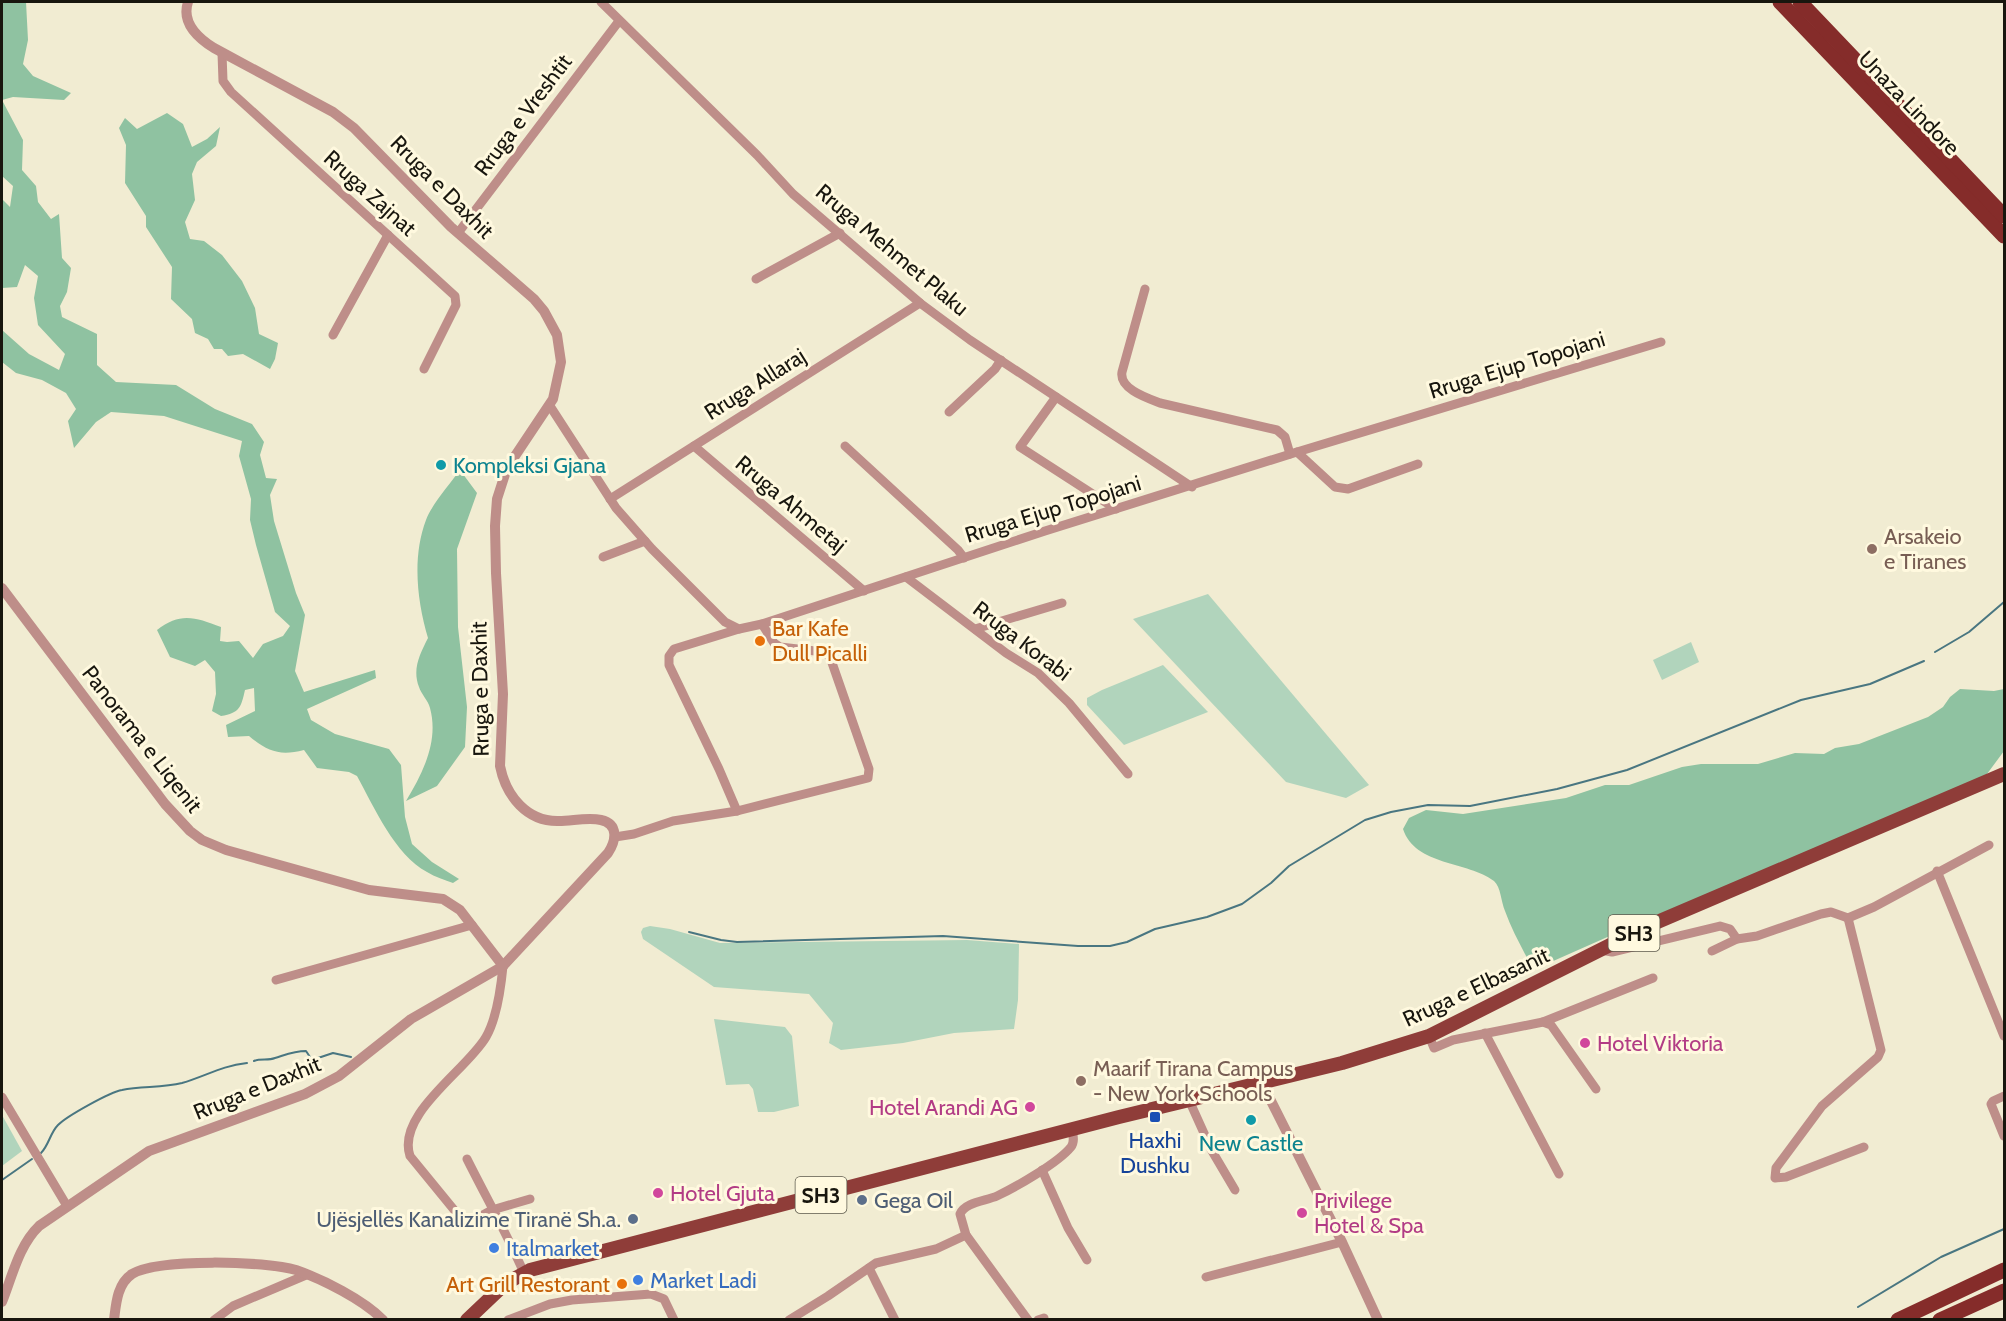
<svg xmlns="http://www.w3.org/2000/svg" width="2006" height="1321" font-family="Cabin,sans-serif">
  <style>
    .green { fill: #b1d4bc }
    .forest { fill: #8fc2a1 }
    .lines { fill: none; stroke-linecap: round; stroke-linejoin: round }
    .stream { stroke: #497681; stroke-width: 2 }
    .minor { stroke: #be8e89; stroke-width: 9 }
    .tertiary { stroke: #be8e89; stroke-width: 10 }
    .primary { stroke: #8f3d39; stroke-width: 14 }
    .trunk { stroke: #852c2a; stroke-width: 15 }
    .culture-dot { fill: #0f9aa8; stroke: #fff9df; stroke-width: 2 }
    .education-dot { fill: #8d6e63; stroke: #fff9df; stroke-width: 2 }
    .food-dot { fill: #e8710a; stroke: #fff9df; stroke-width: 2 }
    .hotel-dot { fill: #d1479c; stroke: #fff9df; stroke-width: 2 }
    .transit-dot { fill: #1a4fb4; stroke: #fff9df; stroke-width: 2 }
    .service-dot { fill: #5c6f8a; stroke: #fff9df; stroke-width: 2 }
    .shop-dot { fill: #3f7fe0; stroke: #fff9df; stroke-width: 2 }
    .labels { text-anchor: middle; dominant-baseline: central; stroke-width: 6; stroke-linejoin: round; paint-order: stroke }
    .shield { fill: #fff9df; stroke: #5d5a4d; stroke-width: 1.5 }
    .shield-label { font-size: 21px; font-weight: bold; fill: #18160e }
    .street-label { font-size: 22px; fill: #18160e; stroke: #fff9df }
    .culture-label { font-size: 22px; fill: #0d838f; stroke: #fff9df; text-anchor: start }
    .education-label { font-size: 22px; fill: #785e54; stroke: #fff9df; text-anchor: start }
    .food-label { font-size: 22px; fill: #c56008; stroke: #fff9df; text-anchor: start }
    .hotel-label { font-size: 22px; fill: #b23c85; stroke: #fff9df; text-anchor: start }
    .transit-label { font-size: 22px; fill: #164399; stroke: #fff9df }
    .service-label { font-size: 22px; fill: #4e5e75; stroke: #fff9df; text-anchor: start }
    .shop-label { font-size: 22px; fill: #366cbe; stroke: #fff9df; text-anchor: start }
  </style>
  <rect width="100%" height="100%" fill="#f1ecd2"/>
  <!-- green -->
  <g class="green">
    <polygon points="1208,594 1369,785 1346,798 1286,782 1133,619"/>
    <polygon points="1691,642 1699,662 1662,680 1653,660"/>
    <polygon points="1163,665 1208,712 1124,745 1087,705 1087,698 1102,690"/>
    <polygon points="650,926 670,929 720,943 967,940 1019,944 1018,1000 1014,1029 954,1033 903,1043 841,1050 829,1043 833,1023 809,994 714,987 643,939 641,932 643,928"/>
    <polygon points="714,1019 785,1027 792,1036 799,1106 774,1112 758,1112 753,1089 749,1084 726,1085"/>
    <polygon points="2,1115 22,1151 2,1166"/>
  </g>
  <!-- forest -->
  <g class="forest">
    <path d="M2,2H26L28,40L23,64L33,76L71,93L64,100L13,97L2,100L23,140L22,170L36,186L38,202L51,219L59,214L62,258L71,268L67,292L60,306L62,317L97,334V365L116,382L176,385L215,409L252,424L264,442L260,455L266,478L277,479L270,495L274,521L296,593L305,615L295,671L304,692L375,670L376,678L307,709L311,720L335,734L389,749L401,765L405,817L412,844L432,862L459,879L453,883C445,880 435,877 427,872C395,855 374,807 357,776L349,772L317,768L304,750C280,756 268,752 249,736L228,737L226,725L255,711L254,688L245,690C241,707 240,713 221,716L212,711L216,694L215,672L205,660L195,666L170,657L157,630C180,612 195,617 221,627L220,641L227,642L239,641L253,658L263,644L283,636L290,626L275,612L256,545L250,520L251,499L239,456L242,441L164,416L111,412L96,422L74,448L68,421L76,409L66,393L42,380L16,373L2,362V330L29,354L59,370L65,354L38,325L34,298L38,276L25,265L17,287L2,288V199L10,207L13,186L2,176Z"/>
    <polygon points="167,113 183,124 192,147 207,139 220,127 216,146 197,162 192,174 195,200 185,222 190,239 204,241 222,255 242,281 255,308 259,334 278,343 275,359 270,369 243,354 228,356 222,349 214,349 208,339 195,333 192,319 171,299 172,267 146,227 146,216 125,183 126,145 119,128 125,118 137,129"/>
    <path d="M460,470L477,493L457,549L458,627L467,707L465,747L437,786L406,801C423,773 439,741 430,708C428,700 421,694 419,687C412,669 420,654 428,638C417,601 412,557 426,520C432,504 450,484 460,470Z"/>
    <path d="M1960,689L1994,691L2004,689V751L1987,774L1976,782L1648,919L1533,970C1524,951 1512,931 1505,911C1501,902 1501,887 1494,881C1468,861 1415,866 1403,829L1409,818L1426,810L1463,814L1566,798L1605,785H1629L1682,767L1701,764H1758L1795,753L1824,754L1835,748L1859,744L1928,717L1943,707L1950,697Z"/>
  </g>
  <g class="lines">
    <!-- stream -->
    <g class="stream">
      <polyline points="1935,652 1969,632 2004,602"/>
      <polyline points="689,932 721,940 737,942 943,936 1078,946 1110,946 1127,942 1155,929 1207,917 1242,904 1271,883 1289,866 1365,820 1391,812 1428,805 1470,806 1557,789 1627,770 1801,700 1870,684 1924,661"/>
      <path d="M254,1061C261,1058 268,1061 275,1058C285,1055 294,1051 306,1051L312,1060L333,1053L351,1057"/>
      <path d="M41,1153C49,1145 50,1133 58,1125C67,1116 110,1092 122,1090C142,1086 162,1088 182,1083C206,1076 221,1066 247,1063"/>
      <polyline points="2,1180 32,1159"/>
      <polyline points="1858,1307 1941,1257 2004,1229"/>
    </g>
    <!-- minor -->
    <g class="minor">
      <polyline points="601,2 757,155 793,194 920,303 970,340 1192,487"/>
      <polyline points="222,53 223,81 231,92 455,296 456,305 424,369"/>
      <polyline points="458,233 619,21"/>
      <polyline points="756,279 840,233"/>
      <path d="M1145,289L1122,372C1119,389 1147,398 1160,403L1277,430L1285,437L1290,454"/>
      <polyline points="333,335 388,235"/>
      <polyline points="1056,397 1020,447 1116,509"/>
      <polyline points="550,406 616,508 652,549 725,622 739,629 762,624 1045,531 1297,452 1661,342"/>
      <polyline points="949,412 995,369 1001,360"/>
      <polyline points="694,446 864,591"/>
      <polyline points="845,446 958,550 964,558"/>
      <polyline points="1297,452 1335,487 1348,489 1418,464"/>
      <polyline points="610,499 920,303"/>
      <polyline points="603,557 645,541"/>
      <polyline points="906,577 1006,653 1038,673 1069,703 1128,774"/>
      <polyline points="975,629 1062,603"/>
      <polyline points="737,811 719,769 669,665 669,656 674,649 739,629"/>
      <polyline points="615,837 634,834 673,821 737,811 868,778 869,769 830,657 824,652 780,647 774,643 762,624"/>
      <polyline points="1937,871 2004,1036"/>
      <polyline points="1848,918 1881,1050 1878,1057 1822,1106 1776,1168 1775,1178 1786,1177 1864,1147"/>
      <polyline points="1601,950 1612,952 1720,926 1730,929 1737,939"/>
      <polyline points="1712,951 1737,939 1757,936 1821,914 1831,912 1848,918 1874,907 1989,845"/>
      <path d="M503,966C501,987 497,1018 486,1037C467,1070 396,1114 410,1156L464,1222L472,1221L492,1210L530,1199"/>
      <polyline points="276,980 472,925"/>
      <polyline points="1543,1022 1653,978"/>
      <polyline points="1485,1033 1559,1174"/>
      <polyline points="1429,1036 1434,1048 1453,1040 1543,1022 1551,1025 1596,1089"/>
      <polyline points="2004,1096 1993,1101 1991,1104 2004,1136"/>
      <polyline points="2,1097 67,1206"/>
      <polyline points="1189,1100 1212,1151 1235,1190"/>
      <path d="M467,1159C486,1197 507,1234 524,1273"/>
      <polyline points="1042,1170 1068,1228 1087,1260"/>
      <polyline points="869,1268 895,1320"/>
      <polyline points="1206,1277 1342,1242"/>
      <polyline points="214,1320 233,1306 306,1275"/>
      <polyline points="508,1320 550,1304 572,1300 651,1294 664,1299 674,1320"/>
      <polyline points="789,1320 828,1296 876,1263 936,1249 966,1235"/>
      <path d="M1028,1320L966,1235L960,1214C965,1202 986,1201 997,1196C1016,1187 1058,1163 1071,1147C1075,1142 1073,1135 1072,1129"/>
      <polyline points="1038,1320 1044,1318"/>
    </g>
    <!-- tertiary -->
    <g class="tertiary">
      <polyline points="2,588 165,804 190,831 202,840 226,850 369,890 443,899 460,910 503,966"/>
      <polyline points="1262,1083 1342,1242 1378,1320"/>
      <path d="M2,1302C12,1277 19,1245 39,1226L149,1151L305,1094L339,1076L411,1019L503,966L608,853C616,841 619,824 601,820C588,817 572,821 559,821C527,822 506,796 500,766L503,694L496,573L495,526L497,499L507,468L553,399L561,362L557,335L544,311L534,299L451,227L354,128L333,112L214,48C198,38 181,23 188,2"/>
      <path d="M114,1320C116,1304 117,1284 132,1274C158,1258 266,1261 296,1270C322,1279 364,1300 383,1320"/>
    </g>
    <!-- primary -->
    <polyline class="primary" points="467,1320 505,1284 530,1270 1119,1117 1342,1063 1429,1036 1648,926 2004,774"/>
    <!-- trunk -->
    <g class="trunk">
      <polyline points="1780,2 2004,236"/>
      <polyline points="1800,2 2004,216"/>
      <polyline points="1898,1320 2004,1270"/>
      <polyline points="1940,1320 2004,1291"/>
    </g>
  </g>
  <!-- markers -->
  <g class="culture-dot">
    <circle cx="441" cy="465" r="6"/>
    <circle cx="1251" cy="1120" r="6"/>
  </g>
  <g class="education-dot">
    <circle cx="1872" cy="549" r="6"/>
    <circle cx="1081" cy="1081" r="6"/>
  </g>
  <g class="food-dot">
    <circle cx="760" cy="641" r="6"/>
    <circle cx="622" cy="1284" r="6"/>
  </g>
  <g class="hotel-dot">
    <circle cx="1585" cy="1043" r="6"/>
    <circle cx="1030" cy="1107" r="6"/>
    <circle cx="658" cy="1193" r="6"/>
    <circle cx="1302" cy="1213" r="6"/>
  </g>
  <rect class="transit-dot" x="1149" y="1111" width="12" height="12" rx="3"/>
  <g class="service-dot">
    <circle cx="862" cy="1200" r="6"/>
    <circle cx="633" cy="1219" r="6"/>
  </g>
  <g class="shop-dot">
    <circle cx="494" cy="1248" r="6"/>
    <circle cx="638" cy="1280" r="6"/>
  </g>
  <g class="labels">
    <!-- shield labels -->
    <g class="shield">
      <rect x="1608.5" y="915" width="51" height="36" rx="4.5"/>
      <rect x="795.5" y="1177" width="51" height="36" rx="4.5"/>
    </g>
    <g class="shield-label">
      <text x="1634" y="933">SH3</text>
      <text x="821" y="1195">SH3</text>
    </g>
    <!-- street labels -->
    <g class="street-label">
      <text transform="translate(1909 103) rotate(46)">Unaza Lindore</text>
      <text transform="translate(523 115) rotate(-53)">Rruga e Vreshtit</text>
      <text transform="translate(442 187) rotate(45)">Rruga e Daxhit</text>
      <text transform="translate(370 193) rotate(42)">Rruga Zajnat</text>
      <text transform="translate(892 250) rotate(40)">Rruga Mehmet Plaku</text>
      <text transform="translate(1517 365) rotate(-17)">Rruga Ejup Topojani</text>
      <text transform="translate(755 384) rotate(-32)">Rruga Allaraj</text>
      <text transform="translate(791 504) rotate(40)">Rruga Ahmetaj</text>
      <text transform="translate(1053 509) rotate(-17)">Rruga Ejup Topojani</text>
      <text transform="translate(1022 641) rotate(37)">Rruga Korabi</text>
      <text transform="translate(480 689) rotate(-91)">Rruga e Daxhit</text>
      <text transform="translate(142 739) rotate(52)">Panorama e Liqenit</text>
      <text transform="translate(1476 987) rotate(-25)">Rruga e Elbasanit</text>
      <text transform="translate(257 1088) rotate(-22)">Rruga e Daxhit</text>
    </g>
    <!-- culture labels -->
    <g class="culture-label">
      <text x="453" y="465">Kompleksi Gjana</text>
      <text x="1251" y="1143" text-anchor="middle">New Castle</text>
    </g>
    <!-- education labels -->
    <g class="education-label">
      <text x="1884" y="536">Arsakeio<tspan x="1884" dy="25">e Tiranes</tspan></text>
      <text x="1093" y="1068">Maarif Tirana Campus<tspan x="1093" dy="25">- New York Schools</tspan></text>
    </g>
    <!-- food labels -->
    <g class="food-label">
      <text x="772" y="628">Bar Kafe<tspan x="772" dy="25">Dull Picalli</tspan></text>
      <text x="610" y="1284" text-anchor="end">Art Grill Restorant</text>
    </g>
    <!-- hotel labels -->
    <g class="hotel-label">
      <text x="1597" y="1043">Hotel Viktoria</text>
      <text x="1018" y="1107" text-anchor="end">Hotel Arandi AG</text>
      <text x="670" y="1193">Hotel Gjuta</text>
      <text x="1314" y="1200">Privilege<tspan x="1314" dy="25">Hotel &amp; Spa</tspan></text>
    </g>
    <!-- transit labels -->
    <g class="transit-label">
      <text x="1155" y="1140">Haxhi<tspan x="1155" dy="25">Dushku</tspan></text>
    </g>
    <!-- service labels -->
    <g class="service-label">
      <text x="874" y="1200">Gega Oil</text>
      <text x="621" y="1219" text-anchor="end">Ujësjellës Kanalizime Tiranë Sh.a.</text>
    </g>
    <!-- shop labels -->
    <g class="shop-label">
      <text x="506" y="1248">Italmarket</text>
      <text x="650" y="1280">Market Ladi</text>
    </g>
  </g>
  <!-- border -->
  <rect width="2006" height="1321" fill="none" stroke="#18160e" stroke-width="6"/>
</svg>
